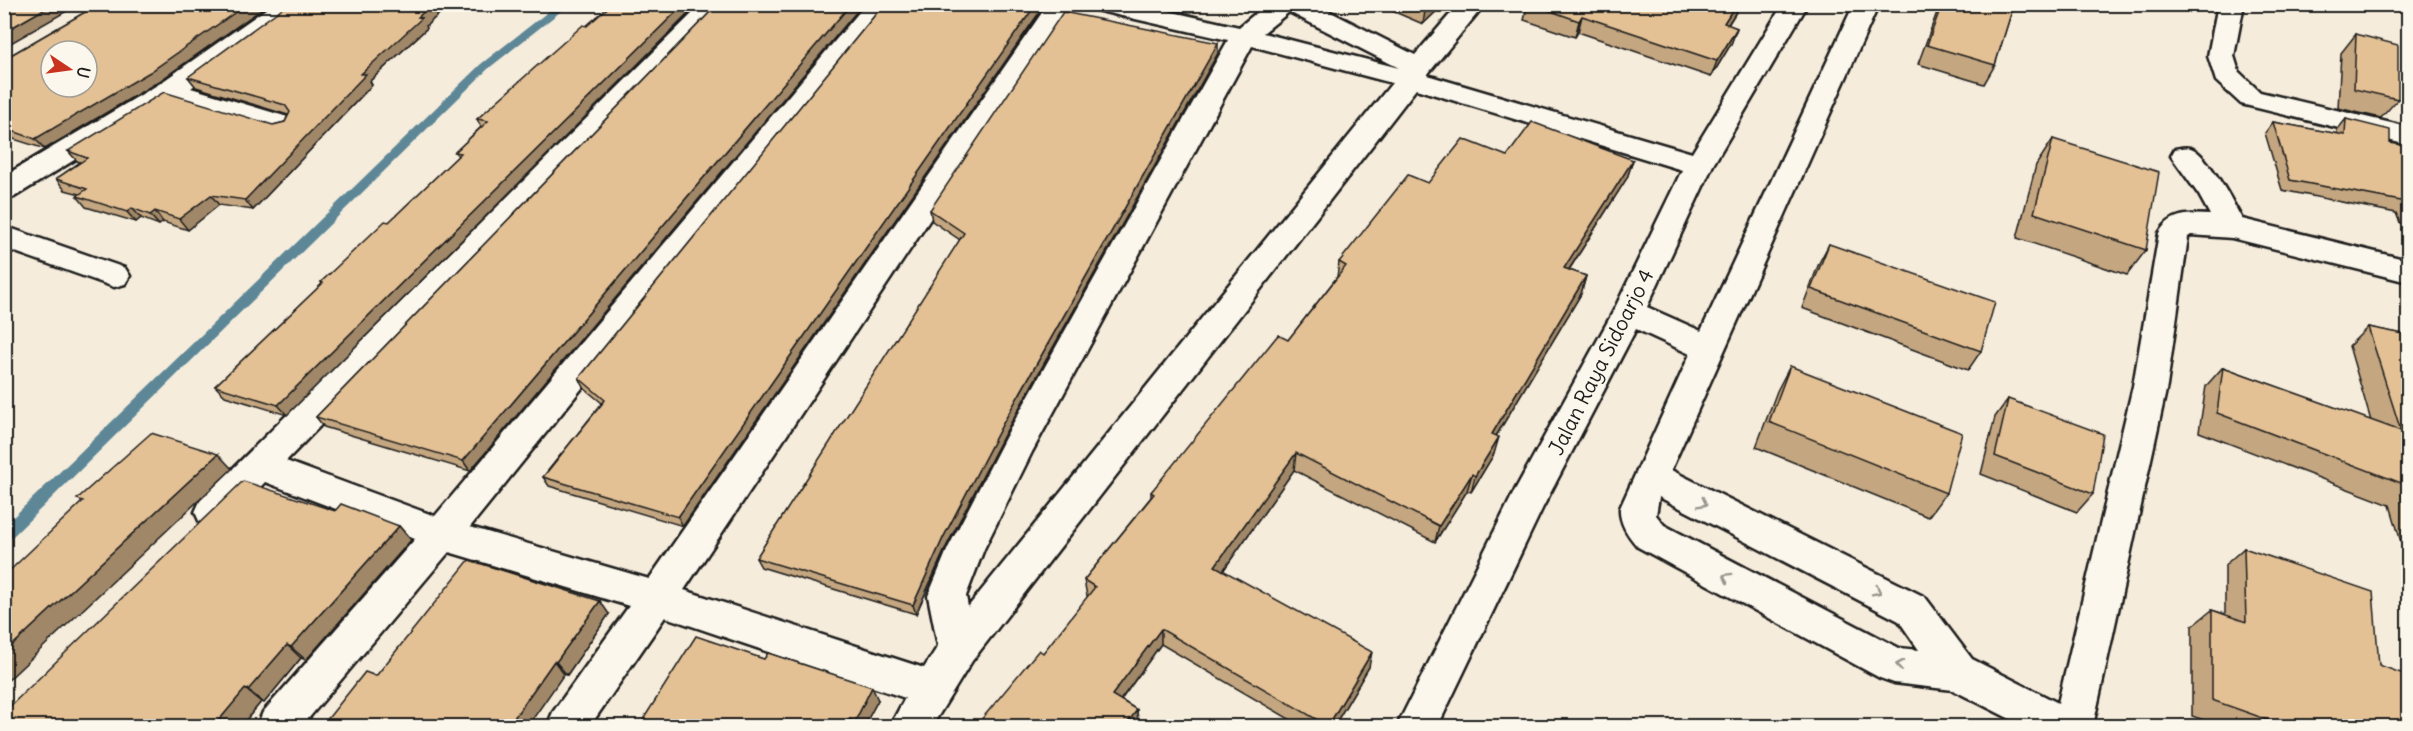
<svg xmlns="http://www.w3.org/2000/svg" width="2413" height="731" font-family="Delius,sans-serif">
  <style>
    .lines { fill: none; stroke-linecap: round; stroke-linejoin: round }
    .stream { fill: #5d8797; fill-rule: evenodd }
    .minor-casing { stroke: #1c1c1c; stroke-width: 5 }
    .minor { fill: #fbf7ec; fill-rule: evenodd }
    .wall { fill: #c4a680; stroke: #1c1c1c; stroke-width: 1.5 }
    .shaded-wall { fill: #a08768; stroke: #1c1c1c; stroke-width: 1.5 }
    .building { fill: #e4c195; stroke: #1c1c1c; stroke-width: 1.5; fill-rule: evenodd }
    .oneway { stroke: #97948e }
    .labels { text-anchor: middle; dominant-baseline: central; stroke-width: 4.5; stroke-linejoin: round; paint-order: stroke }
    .street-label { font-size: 21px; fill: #1c1c1c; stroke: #fbf7ec }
  </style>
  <rect width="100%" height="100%" fill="#f6ecdb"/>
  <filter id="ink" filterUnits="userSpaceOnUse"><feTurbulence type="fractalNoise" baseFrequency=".0167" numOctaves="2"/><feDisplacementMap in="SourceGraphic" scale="12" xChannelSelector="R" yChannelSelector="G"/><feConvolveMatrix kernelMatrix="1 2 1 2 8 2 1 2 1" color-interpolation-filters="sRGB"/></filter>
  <g filter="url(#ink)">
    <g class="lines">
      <!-- stream -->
      <polygon class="stream" points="558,4 570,4 489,68 9,540 4,542 4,526 481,64"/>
      <!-- minor casing -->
      <g class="minor-casing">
        <g id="minor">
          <polygon points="273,4 302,4 299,9 191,88 291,118 295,124 291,130 281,133 172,100 14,197 4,200 4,176 159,84"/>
          <polygon points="349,4 399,7 403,12 399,17 390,20 352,9"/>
          <path d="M702,4H729L286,461L435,516L866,4H892L470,527L649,579L1048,4H1073L684,590L924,668L938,646L928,596L948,548L1006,436L1228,40L1091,9L1088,4H1137L1239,27L1267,4H1315L1415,55L1459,4H1485L1427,75L1692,153L1783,4H1808L1713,165L1647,307L1701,331L1854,4H1879L1671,470L1925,597L1972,659L2058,703L2133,386L2159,233C2171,212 2189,214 2210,215L2199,195L2171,156L2175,149C2181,148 2187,146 2193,149C2208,156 2234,204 2242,219L2408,260V282L2232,238L2191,235L2188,237L2167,386L2093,726H2024L1953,690L1894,683L1880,678L1638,547C1628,536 1619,523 1620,508L1690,354L1636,329L1543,507L1438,726H1397L1515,490L1613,312L1682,170L1416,89L972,661L932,726H890L905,698L665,617L590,726H547L553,712L629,606L449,552L302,726H257L263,712L415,539L265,482L226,523L213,527L200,523L195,512L200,501ZM1289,12L1399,68L1263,33ZM1252,46L1392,83L968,607L966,596L984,549L1032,452ZM1659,497L1899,621L1919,650L1899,648L1664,525L1656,515Z"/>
          <polygon points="2218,4 2244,4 2234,56 2239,72 2260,92 2408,127 2408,145 2241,104 2216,81 2208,56"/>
          <polygon points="4,226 125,268 130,276 125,284 114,287 4,248"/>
        </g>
      </g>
      <!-- minor -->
      <use href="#minor" class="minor"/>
    </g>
    <!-- wall -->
    <g class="wall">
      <polygon points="99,4 269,4 158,82 45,149 4,136 4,59"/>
      <polygon points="395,4 450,4 426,26 427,28 370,81 372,85 253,210 219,205 188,230 163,222 159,225 141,218 136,222 86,207 77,196 80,194 65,190 56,179 80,162 77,161 68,151 273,125 285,122 288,115 196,87 188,77 394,9 397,5"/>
      <polygon points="612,4 698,4 287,415 225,396 215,386 322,284 321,282 389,222 458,156 455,152 481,127 477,119"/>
      <polygon points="718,4 863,4 470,471 324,427 316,417"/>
      <polygon points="884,4 1041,4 1041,10 683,526 549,486 543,477 602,403 585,389 579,378"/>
      <polygon points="1376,4 1444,4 1423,24"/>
      <polygon points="1528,4 1741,4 1728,25 1737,28 1731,44 1711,77 1578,32 1575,37 1524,20"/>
      <polygon points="1940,4 2014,4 1995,65 1984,84 1918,64"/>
      <polygon points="2356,34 2398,99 2381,118 2338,108 2341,53"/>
      <polygon points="1218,53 1004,435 946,547 916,614 761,567 756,558 960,240 932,221 930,210"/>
      <polygon points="2346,119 2390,143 2409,146 2409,225 2400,223 2396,213 2282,190 2265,133 2273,122 2337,134 2337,130"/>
      <polygon points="2053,139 2146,250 2127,275 2017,238 2036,165"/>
      <polygon points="1507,156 1633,160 1627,178 1569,270 1586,276 1581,294 1496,436 1494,454 1471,492 1467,491 1435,542 1294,470 1223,571 1369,667 1334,726 1301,726 1161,644 1121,700 1137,710 1138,724 1043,653 1088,597 1087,596 1084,580 1151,497 1151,492 1288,340 1337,277 1339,262 1428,183"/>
      <polygon points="1829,244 1981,351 1968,370 1802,308 1819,263"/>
      <polygon points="2368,327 2409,335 2409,560 2406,559 2390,505 2199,432 2206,386 2223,367 2371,421 2349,346"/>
      <polygon points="1790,366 1946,493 1928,517 1756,447 1777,391"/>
      <polygon points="2008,399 2093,494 2077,512 1981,474 1995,417"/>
      <polygon points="335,511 399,526 411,540 306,660 301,658 264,703 261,702 241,726 4,726"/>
      <polygon points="2244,548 2379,665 2409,726 2221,726 2192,716 2192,626 2212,610 2225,614 2225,565"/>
      <polygon points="609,614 567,675 564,674 376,676"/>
      <polygon points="878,700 864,726 639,726"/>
    </g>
    <!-- shaded-wall -->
    <g class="shaded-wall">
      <polygon points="53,4 79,4 4,47 4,32"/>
      <polygon points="247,4 269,4 158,82 45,149 35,139"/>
      <polygon points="432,4 450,4 426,26 427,28 370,81 372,85 253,210 245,200 361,74 418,17"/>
      <polygon points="684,4 698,4 287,415 278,405"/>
      <polygon points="851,4 863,4 470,471 463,461"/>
      <polygon points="1036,4 1041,4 1041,10 683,526 678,517"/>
      <polygon points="1427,4 1444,4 1423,24 1426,5"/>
      <polygon points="1736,4 1741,4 1718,40 1724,23"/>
      <polygon points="1582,16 1578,32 1575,37 1579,21"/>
      <polygon points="1737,28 1731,44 1711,77 1717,61"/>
      <polygon points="1218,43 1218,53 1004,435 946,547 916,614 913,605 943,538 1002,425"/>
      <polygon points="1633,160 1627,178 1559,285 1564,268"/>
      <polygon points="211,195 219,205 188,230 179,219"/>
      <polygon points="132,208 141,218 136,222 127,212"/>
      <polygon points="155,211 163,222 159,225 150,215"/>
      <polygon points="1586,276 1581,294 1487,451 1492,434"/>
      <polygon points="1499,437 1494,454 1471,492 1475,476"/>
      <polygon points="1296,453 1294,470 1215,582 1215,566"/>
      <polygon points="218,454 232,469 4,684 4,653"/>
      <polygon points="1472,474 1467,491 1435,542 1439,526"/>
      <polygon points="399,526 411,540 306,660 291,647"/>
      <polygon points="600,601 609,614 567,675 556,662"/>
      <polygon points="1161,629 1161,644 1114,709 1112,695"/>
      <polygon points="287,645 301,658 264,703 248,690"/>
      <polygon points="1372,652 1369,667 1334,726 1328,726"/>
      <polygon points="554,661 564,674 528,726 510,726 509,725"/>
      <polygon points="872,687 878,700 864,726 858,726 855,721"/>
      <polygon points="245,689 261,702 241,726 214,726"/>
      <polygon points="1137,710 1138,724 1136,726 1125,726"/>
      <polygon points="848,719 852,726 844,726"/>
    </g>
    <!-- building -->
    <g class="building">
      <polygon points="4,4 53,4 4,32"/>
      <path d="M99,4H247L150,72L35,139L4,128V59ZM51,51H87V87H51Z"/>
      <polygon points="288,4 358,4 384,12 394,9 397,4 432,4 418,17 422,18 361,74 366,74 245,200 211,195 179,219 155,211 150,215 132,208 127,212 77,196 87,189 56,179 87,158 68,151 164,92 273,125 285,122 290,112 285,105 188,77"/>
      <polygon points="612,4 684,4 278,405 215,386 323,283 321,282 385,221 389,222 461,153 455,152 488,121 477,119 583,25 587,26"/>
      <polygon points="718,4 851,4 463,461 316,417"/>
      <polygon points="884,4 1036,4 678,517 543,477 605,400 579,378"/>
      <polygon points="1531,4 1736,4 1724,23 1737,28 1717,61 1582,16 1579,21"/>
      <polygon points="1942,4 2014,4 1995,65 1927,45"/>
      <polygon points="1063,12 1218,43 1002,425 943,538 913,605 756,558 964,233 930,210"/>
      <polygon points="2356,34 2398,45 2398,99 2354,89"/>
      <polygon points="2346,119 2390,130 2390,143 2409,146 2409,210 2406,202 2290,180 2273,122 2345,135"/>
      <polygon points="1532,122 1633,160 1564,268 1586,276 1492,434 1499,437 1475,476 1472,474 1439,526 1296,453 1215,566 1372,652 1328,726 1161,629 1112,695 1137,710 1125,726 976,726 1039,650 1043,653 1095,587 1084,580 1154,494 1151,492 1278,335 1288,340 1346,266 1339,262 1408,175 1428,183 1463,139 1507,156"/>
      <polygon points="2053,139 2159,172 2146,250 2034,213"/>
      <polygon points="1829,244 1995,302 1981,351 1811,289"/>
      <polygon points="2368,327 2409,335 2409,486 2217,413 2223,367 2401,431"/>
      <polygon points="1790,366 1962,433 1946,493 1769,422"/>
      <polygon points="2008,399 2103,434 2093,494 1995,456"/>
      <polygon points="151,433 218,454 4,653 4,576 83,501 77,499"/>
      <polygon points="243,481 335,511 341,504 399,526 291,647 287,645 248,690 245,689 214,726 4,726 4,712"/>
      <polygon points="2244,548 2373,592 2379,665 2409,676 2409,726 2285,726 2212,700 2212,610 2246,622"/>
      <polygon points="469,560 600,601 556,662 554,661 509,725 513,726 322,726 365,672 376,676"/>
      <polygon points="696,636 764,659 768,653 872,687 855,721 848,719 844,726 639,726"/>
    </g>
    <!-- one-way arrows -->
    <defs><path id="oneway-chevron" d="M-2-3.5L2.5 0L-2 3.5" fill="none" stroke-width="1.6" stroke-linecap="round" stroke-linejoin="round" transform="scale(1.5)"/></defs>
    <g class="oneway">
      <use href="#oneway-chevron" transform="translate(1703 503) rotate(27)"/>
      <use href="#oneway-chevron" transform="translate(1727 577) rotate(-151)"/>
      <use href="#oneway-chevron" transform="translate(1877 591) rotate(27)"/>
      <use href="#oneway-chevron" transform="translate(1900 665) rotate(-170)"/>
    </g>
  </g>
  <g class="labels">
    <!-- street labels -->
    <g class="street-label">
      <text transform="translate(1601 362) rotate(-63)">Jalan Raya Sidoarjo 4</text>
    </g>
  </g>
  <!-- margin -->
  <rect width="2413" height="731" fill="none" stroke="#fbf7ec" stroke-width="24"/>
  <rect x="12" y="12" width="2389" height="707" fill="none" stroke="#1c1c1c" stroke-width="2" filter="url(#ink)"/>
  <!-- north arrow -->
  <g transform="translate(69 69) rotate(103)"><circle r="28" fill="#fbf7ec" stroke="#a29f99" stroke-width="1.5"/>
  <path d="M0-4.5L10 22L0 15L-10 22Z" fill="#c8321e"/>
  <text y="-9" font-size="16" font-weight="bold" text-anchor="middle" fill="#1c1c1c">U</text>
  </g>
</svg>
